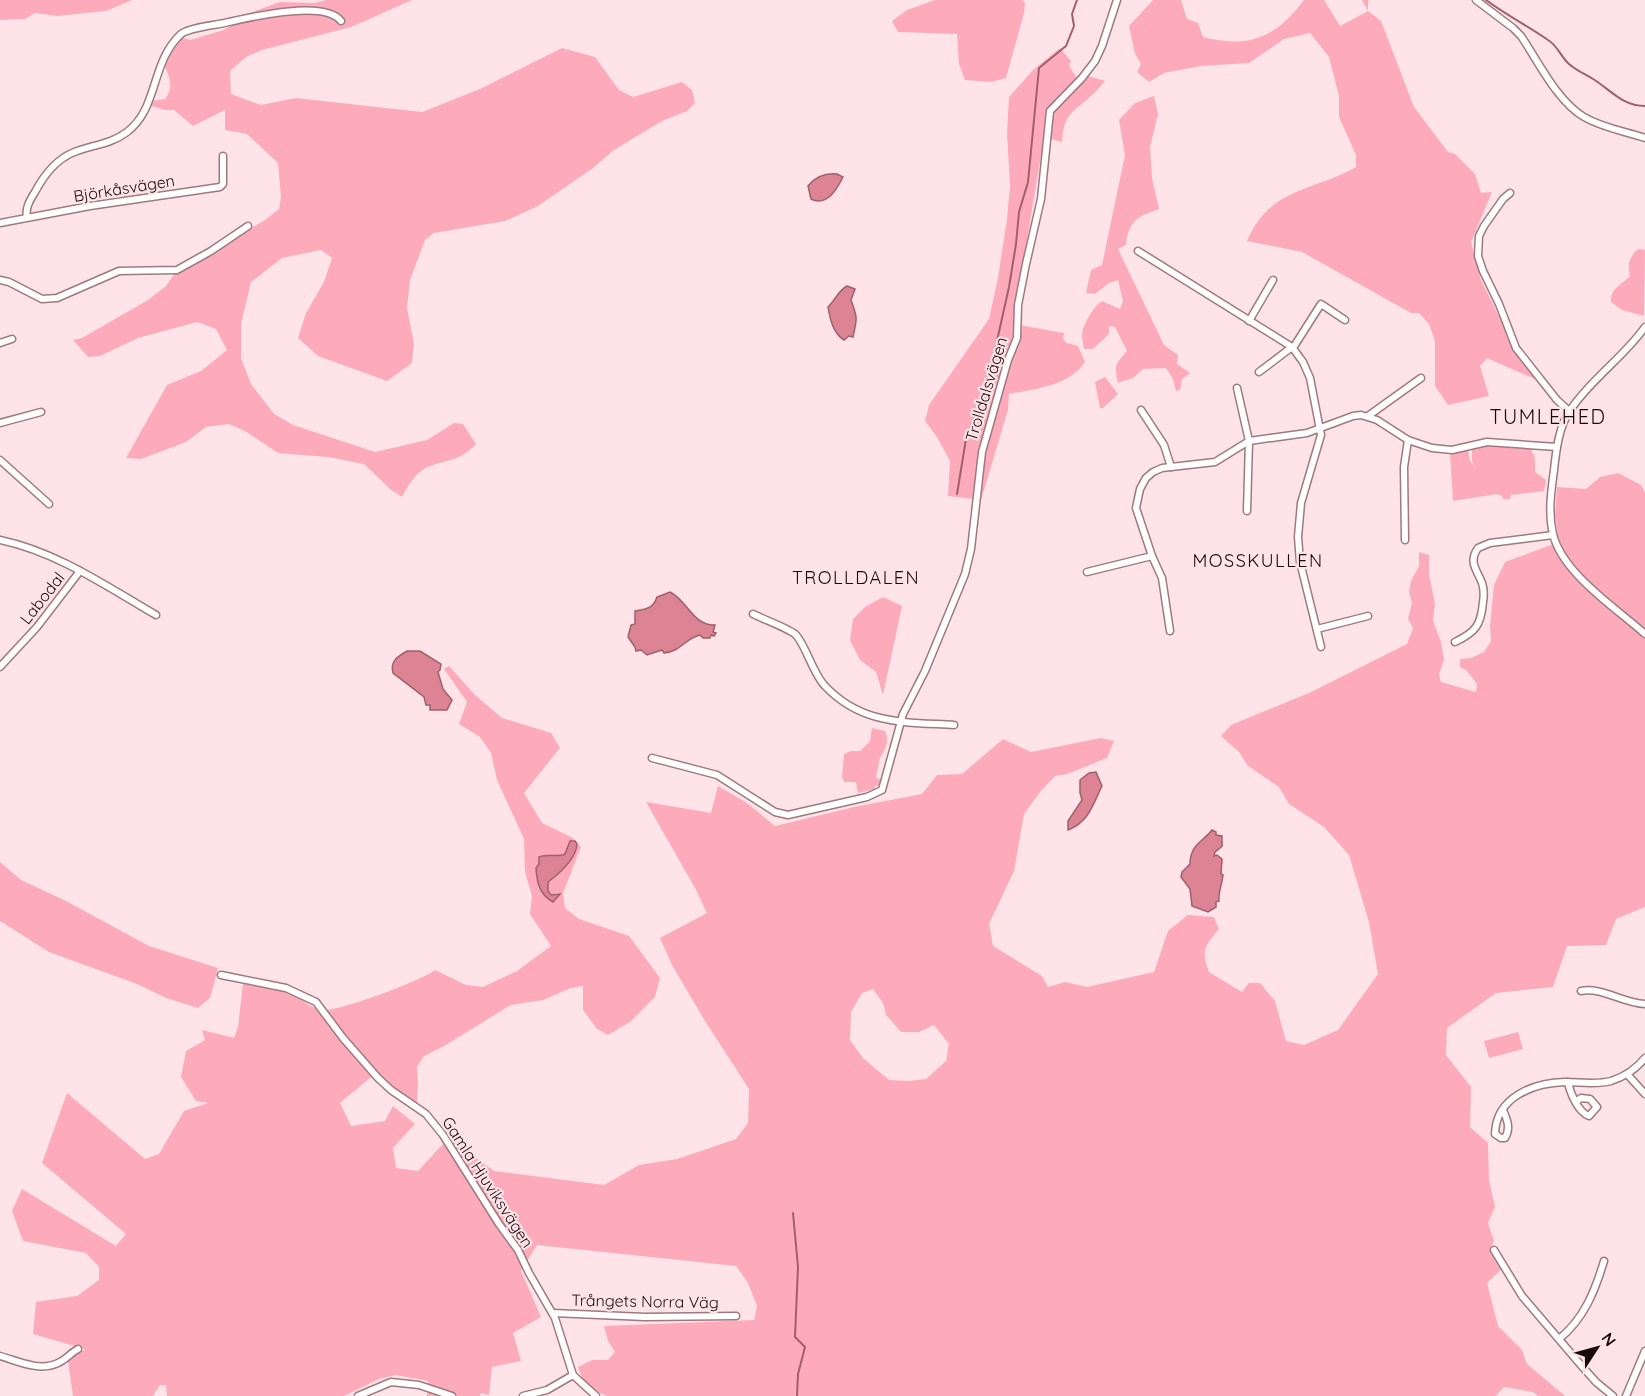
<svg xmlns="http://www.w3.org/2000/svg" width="1645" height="1396" font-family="Quicksand,sans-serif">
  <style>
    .green { fill: #fdabba; fill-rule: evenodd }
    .water { fill: #dc8394; stroke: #a15f6b; stroke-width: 1.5 }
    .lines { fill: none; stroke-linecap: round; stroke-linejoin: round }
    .stream { stroke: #a15f6b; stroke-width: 2 }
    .street-casing { stroke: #9e797f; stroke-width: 9 }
    .street { stroke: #fff; stroke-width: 6 }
    .labels { text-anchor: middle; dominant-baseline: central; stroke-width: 4.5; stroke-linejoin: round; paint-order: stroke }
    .street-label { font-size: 16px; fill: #170a0c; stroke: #fee4e8 }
    .neighbourhood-label { font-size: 18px; letter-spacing: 1.5px; fill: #170a0c; stroke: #fee4e8 }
    .quarter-label { font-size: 20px; letter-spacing: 1.5px; fill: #170a0c; stroke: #fee4e8 }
  </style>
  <rect width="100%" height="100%" fill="#fee4e8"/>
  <!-- green -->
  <g class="green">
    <polygon points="0,0 132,0 106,11 57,16 35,13 25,19 0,20"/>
    <path d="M326,0H412L351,27L262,50L246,57L230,71L231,94L261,105L296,98L422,112L480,89L562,48L595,57L619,90L633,97L682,82L692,90L695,103L687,111L662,121L614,150L593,168L538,206L505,221L434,233L425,240L410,280L407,308L414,344L412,363L387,381L318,356L298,338L306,313L324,282L332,258L321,250L282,258L251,282L241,324V358L251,384L274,414L293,425L375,452L427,440L454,423L463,424L476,444C458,463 448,458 426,468C414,474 408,486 402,497L390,489L364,464L328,457L278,453L245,431L229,424L206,427L186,442L141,459L126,458L167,385L201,371L227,350L216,329L197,322L138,338L100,356L88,357L73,340L82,338L148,300L166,286L175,273L265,220L279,209L281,197L278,163L247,134L225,130V110L193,126L174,110H165L148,105L152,101L165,99C174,87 170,78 164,65L168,55L181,37L190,40L224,30L247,14L280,2L315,3Z"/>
    <polygon points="935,0 1022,0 1025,3 1024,13 1006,78 991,82 965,80 959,64 957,34 898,32 892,21 907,10"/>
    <path d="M1153,0H1181L1187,19L1198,23L1203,37C1248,49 1277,37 1304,0H1324L1340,26L1368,11L1362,0H1368V11L1381,21L1414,107L1448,152L1455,154L1475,174L1481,193L1492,192L1471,242L1481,280L1514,347L1539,381L1487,358L1480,366L1489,396L1448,405L1435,386V341L1429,324L1419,313H1411L1302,252L1247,241C1270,187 1312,192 1356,167V155L1339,117V96L1329,57L1310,33L1284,39L1249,63L1201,66L1164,73L1149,82L1137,72L1141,64L1135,54L1129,26Z"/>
    <path d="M1060,48L1071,61L1069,66L1077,78L1082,74L1105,81C1101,85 1097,91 1092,95C1073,113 1064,112 1062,142L1044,137L1013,324L1064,333L1063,339L1067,343L1078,346L1085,362C1069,386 1035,389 1009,394L1008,410L981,500L948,496L950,461L937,437L925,421L929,405L989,319L998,278L1007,219L1010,186L1007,133L1009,97L1033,70Z"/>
    <path d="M1154,96L1158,114L1150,147L1152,178L1159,209C1137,217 1129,220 1126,245L1118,249L1164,345L1178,355L1177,364L1190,373L1182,379L1180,390L1176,391L1173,379L1166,368L1143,369L1133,378L1118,383C1114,364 1115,365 1127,351L1115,327L1109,326V334L1093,349H1084C1083,343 1081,335 1083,329C1086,320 1094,306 1102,301L1120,309L1123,301L1118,280L1109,283L1095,294L1086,293L1091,270L1102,265L1125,155L1119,120L1135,103Z"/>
    <path d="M1638,249L1645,250L1644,316L1622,310L1611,302C1610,289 1621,285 1630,276C1627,264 1629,258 1638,249Z"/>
    <polygon points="1105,377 1118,394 1103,408 1100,408 1095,382"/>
    <polygon points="1491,445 1530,447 1535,458 1535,472 1546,480 1544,491 1511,495 1510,499 1503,499 1502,496 1497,494 1453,501 1450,454 1468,449 1470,461 1475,467 1472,461 1472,448"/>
    <path d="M1618,473L1641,485L1645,492V907L1616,919L1606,945L1567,946L1553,987L1496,993L1447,1028L1446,1055L1471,1087L1470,1127L1488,1143L1489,1180L1495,1207L1488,1223L1494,1241L1491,1247L1502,1269L1487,1283L1498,1326L1522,1350L1527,1364L1565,1396H1538L1533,1392L1504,1387L1496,1396H607C592,1391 582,1382 578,1367L592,1360H608L615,1352L608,1341L604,1326L754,1320L757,1306L748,1283L736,1266L537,1245L521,1271L541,1317L513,1333L521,1361L492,1367L489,1395L481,1393L480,1396H427L428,1381L396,1375L379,1379L344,1396H167L166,1385H160L153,1396H73L68,1361L85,1349L33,1334L36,1302L77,1296L99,1280V1267L86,1253L23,1241L12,1211L22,1189L116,1246L126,1234L42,1163L67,1093L145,1159L159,1154L184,1111L208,1103L196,1101L181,1077L186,1051L205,1040L202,1030L234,1038L238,1027L243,983C259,986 277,987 292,995C302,999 311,1008 321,1010C335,1013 421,981 435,970L466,985L483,987L517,971L551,946L530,914L532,896L525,872L524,839L497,780L491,753L480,737L459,724L467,702L444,669L449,666L475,695L502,718L551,733L560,748L524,793L542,823L573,838L581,847L563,893L565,908L579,919L629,936L660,978L655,997L630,1022L608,1035L597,1029L583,1010V986L571,988L543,1000L511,1005L444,1046L424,1056L417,1067L418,1083L417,1103L392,1087L376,1073L340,1103L351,1126L385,1121L393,1106L415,1124L393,1148L396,1168L418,1171L440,1147L450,1139L494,1171L604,1185L639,1165L677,1159L736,1139L748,1123L749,1089L705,1021L672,965L660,938L707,913L695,888L646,802L711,813L718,786L747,803L775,826L854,807L922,794L937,775L962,774L1003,739L1031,752L1101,738L1114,741L1107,758L1067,774L1055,776L1040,792L1024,814L1014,871L989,924L993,946L1042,976L1048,987L1065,982L1087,987L1154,972L1168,931L1188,915L1214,917L1219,929C1204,947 1201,950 1209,972L1242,992L1249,983H1260L1275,1001L1286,1041L1304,1045L1338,1030L1378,974L1369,922L1349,855L1324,827L1289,804L1279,787L1247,765L1240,753L1221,736L1231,725L1311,692L1407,644L1413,628L1408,619L1412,603L1409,592L1411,581L1419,566V552L1429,555V575L1435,604L1433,621L1441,642L1444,660L1439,674L1441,682L1476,692L1477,684L1466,670L1460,667V659L1471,658L1484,652L1491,641L1490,626L1494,585L1505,562L1559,542L1555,515L1557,487L1586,489L1600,477ZM565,854L568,862L548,881V891L551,895L559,892L554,900H549L538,888L539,864L542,855L557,857ZM873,989L883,1003L886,1015L901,1032H919L934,1025L949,1044L946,1061L926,1079L909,1081L889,1080L863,1058L850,1040L851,1012L862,993Z"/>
    <polygon points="883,597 902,606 883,695 876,672 860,660 850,640 853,619 865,607"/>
    <path d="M872,728L885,731C889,742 887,746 881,756C878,762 878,771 876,777L882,781L879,786L876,785L874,789L858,793L856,782H844L842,777L844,754L851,751H860L870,741Z"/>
    <polygon points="0,862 21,880 66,901 149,946 218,968 210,998 198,1008 166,998 137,984 49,952 0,921"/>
    <polygon points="1518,1032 1523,1049 1489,1058 1484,1041"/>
  </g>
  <!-- water -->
  <g class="water">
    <path d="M837,174L843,177C837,189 827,207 811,199L808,186C815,177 825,173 837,174Z"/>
    <path d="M847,286L855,289L851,300C858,319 857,318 853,337L849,336L844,340C833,333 830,319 828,307C835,300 839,290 847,286Z"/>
    <path d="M670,592C687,600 693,626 715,625L713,632L716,633L714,636L711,635L710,638H703L700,635C684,639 682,651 664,653L662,650L647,655L641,650L636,651L635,647L628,637L631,625L635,624V611C646,609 653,609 657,597Z"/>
    <path d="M407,651H420L441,664L440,670L438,672L443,689L452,700L447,710H430V705H426L424,697L393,673C390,661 397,657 407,651Z"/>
    <path d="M1096,772L1102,786C1093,804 1089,822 1068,830V821L1082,800L1080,793V780L1089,773Z"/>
    <path d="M1212,830L1216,832V835L1222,836C1221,849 1226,843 1215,852L1214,856L1217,855L1222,859L1221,874L1223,875C1222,884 1218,893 1219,901L1216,902V907L1208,912L1192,906L1190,889L1181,877L1182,872L1190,864C1190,844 1204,841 1212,830Z"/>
    <path d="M570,841H575L577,844C576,859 560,873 548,882V891L551,895L560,894L553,902C539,894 537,883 536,868L539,864V857C547,853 557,858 565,854Z"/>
  </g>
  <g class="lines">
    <!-- stream -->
    <g class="stream">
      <path d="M1486,0C1506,15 1528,26 1548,40C1558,46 1561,57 1569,64C1577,71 1585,74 1593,79C1611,90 1622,106 1645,106"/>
      <polyline points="957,494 966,439 988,381 1009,287 1016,244 1019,212 1028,182 1039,68 1066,46 1074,26 1072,14 1077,0"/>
      <polyline points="793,1213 798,1267 795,1337 805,1347 798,1374 797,1396"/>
    </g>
    <!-- street casing -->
    <g class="street-casing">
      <g id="street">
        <path d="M1476,0L1513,28L1521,36C1538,61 1557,101 1584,117C1603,128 1624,131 1645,138"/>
        <polyline points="1510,193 1503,199 1484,226 1479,236 1478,256 1483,271 1499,304 1516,348 1557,400 1569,411"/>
        <path d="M27,217C25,208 30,200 35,192C43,177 56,160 72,153C90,145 110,145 127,132C159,108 150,63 181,34C190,27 218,25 229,22C255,16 325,0 341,21"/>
        <polyline points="0,223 90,206 220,187 223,184 223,156"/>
        <polyline points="1138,251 1292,347 1303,362 1310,378 1321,435 1301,503 1298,537 1300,562 1321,647"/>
        <polyline points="0,280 9,282 42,299 57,298 119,271 177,270 211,251 248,226"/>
        <polyline points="1249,321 1273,280"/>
        <path d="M1645,327C1624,357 1592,378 1571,409C1559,425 1556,451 1554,470C1551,492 1548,513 1553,534C1562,573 1616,608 1645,634"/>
        <polyline points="0,343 12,339"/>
        <polyline points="1293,348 1321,304 1345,320"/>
        <polyline points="1259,372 1292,347"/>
        <polyline points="1237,388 1249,441 1247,511"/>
        <polyline points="1141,410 1164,445 1171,467"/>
        <polyline points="1368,416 1421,378"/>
        <polyline points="0,423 41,412"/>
        <polyline points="0,460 49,504"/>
        <path d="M0,540C57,552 106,586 156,615"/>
        <polyline points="1405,540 1404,467 1408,440"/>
        <polyline points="1087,572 1152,556"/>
        <path d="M753,614C765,620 785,627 795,634C805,643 813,674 825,686C862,725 904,722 954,725"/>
        <polyline points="1317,629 1368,616"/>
        <polyline points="1170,631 1162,578 1152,556 1136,508 1140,489 1146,478 1153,472 1162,468 1215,462 1249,441 1307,433 1353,416 1361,415 1377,420 1408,440 1432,448 1452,450 1487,442 1557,447"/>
        <path d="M1455,642C1476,632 1481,625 1483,602C1484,596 1484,589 1482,583C1477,570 1468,562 1478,548L1490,543L1553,535"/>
        <polyline points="0,667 37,627 80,571"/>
        <polyline points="652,758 717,775 775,812 788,815 867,797 882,790 903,714 925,671 965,574 971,549 982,452 1008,360 1017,338 1018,305 1026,264 1041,199 1050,111 1082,78 1095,61 1102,46 1117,0"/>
        <polyline points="221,975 286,988 316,1002 343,1038 378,1078 391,1090 426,1114 443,1135 499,1224 518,1250 529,1273 555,1318 573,1375 596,1396"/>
        <path d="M1581,991C1603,987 1622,1003 1645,1004"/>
        <polyline points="1627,1074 1645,1094"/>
        <path d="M1568,1082C1570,1093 1578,1112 1589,1116L1597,1107L1590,1099L1581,1098L1577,1101"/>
        <path d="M1503,1110C1507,1119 1511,1128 1505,1138H1501L1495,1134C1496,1097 1533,1083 1565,1082C1580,1082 1596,1085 1611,1081C1624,1077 1636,1069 1645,1058"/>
        <polyline points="1494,1250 1522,1296 1580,1364 1596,1382 1613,1396"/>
        <polyline points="553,1313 645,1317 736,1316"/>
        <path d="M1559,1339C1584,1319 1595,1291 1604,1261"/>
        <path d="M0,1356C18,1361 39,1372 58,1363C65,1360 71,1353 78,1349"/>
        <polyline points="358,1396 391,1382 419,1385 452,1396"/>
        <polyline points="523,1396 547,1390 573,1375"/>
        <polyline points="1626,1396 1645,1351"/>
      </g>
    </g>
    <!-- street -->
    <use href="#street" class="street"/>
  </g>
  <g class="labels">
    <!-- street labels -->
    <g class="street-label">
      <text transform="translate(124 188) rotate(-9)">Björkåsvägen</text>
      <text transform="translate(986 389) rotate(-73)">Trolldalsvägen</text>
      <text transform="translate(42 598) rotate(-52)">Labodal</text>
      <text transform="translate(488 1182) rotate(57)">Gamla Hjuviksvägen</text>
      <text transform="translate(645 1301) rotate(1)">Trångets Norra Väg</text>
    </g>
    <!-- neighbourhood labels -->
    <g class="neighbourhood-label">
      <text x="1258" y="560">MOSSKULLEN</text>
      <text x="856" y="577">TROLLDALEN</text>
    </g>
    <!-- quarter labels -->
    <g class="quarter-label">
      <text x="1548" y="416">TUMLEHED</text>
    </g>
  </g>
  <!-- north arrow -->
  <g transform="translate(1597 1348) rotate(54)" stroke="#fee4e8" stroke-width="4.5" paint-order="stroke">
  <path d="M0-4.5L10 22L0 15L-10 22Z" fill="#170a0c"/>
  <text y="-9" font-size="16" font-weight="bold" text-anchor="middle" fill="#170a0c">N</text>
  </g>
</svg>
